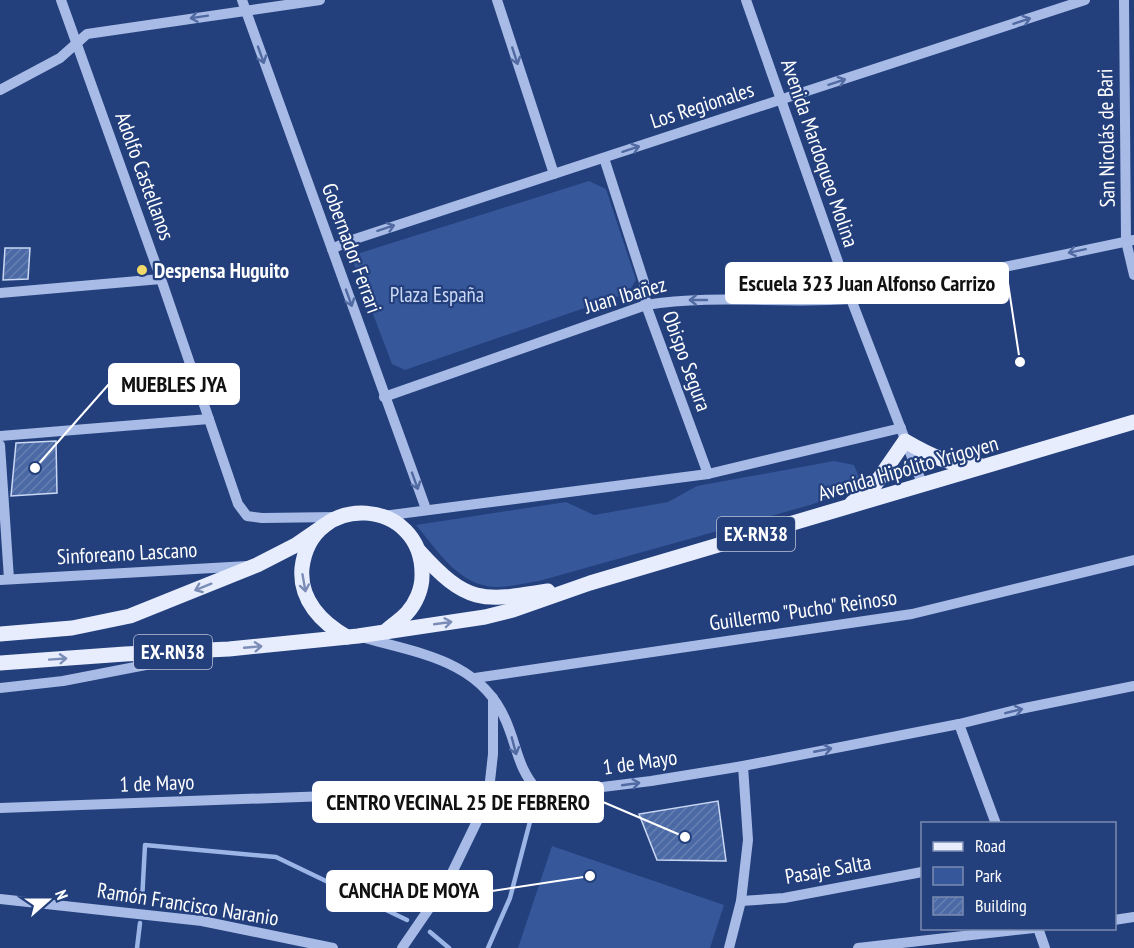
<svg xmlns="http://www.w3.org/2000/svg" width="1134" height="948" font-family="'PT Sans Narrow',sans-serif">
  <style>
    .green { fill: #36579a }
    .lines { fill: none; stroke-linecap: round; stroke-linejoin: round }
    .stream { stroke: #9bb5e6; stroke-width: 4.5 }
    .building { fill: url(#building-hatch); stroke: #cad8f4; stroke-width: 1.5 }
    .minor { stroke: #a7bbe6; stroke-width: 10 }
    .major { stroke: #e7edfd; stroke-width: 15 }
    .oneway { stroke: #516aa1 }
    .oneway2 { stroke: #7b8db6 }
    .poi-dot { fill: #f1da6a; stroke: #233f7c; stroke-width: 2 }
    .labels { text-anchor: middle; dominant-baseline: central; stroke-width: 4.5; stroke-linejoin: round; paint-order: stroke }
    .shield { fill: #233f7c; stroke: #bdc5d8; stroke-width: 1.5 }
    .shield-label { font-size: 20px; font-weight: bold; fill: #fff }
    .street-label { font-size: 21px; fill: #fff; stroke: #233f7c }
    .poi-label { font-size: 21px; font-weight: bold; fill: #fff; stroke: #233f7c; text-anchor: start }
    .park-label { font-size: 21px; fill: #cad8f4; stroke: #233f7c }
    .leader { fill: none; stroke: #fff; stroke-width: 2 }
    .callout-dot { fill: #fff; stroke: #233f7c; stroke-width: 2 }
    .callout { fill: #fff; stroke: #fff; stroke-width: 2 }
    .callout-label { font-size: 22px; text-anchor: middle; font-weight: bold; fill: #111 }
  </style>
  <defs>
    <pattern id="building-hatch" width="6" height="6" patternUnits="userSpaceOnUse" patternTransform="scale(1.5)"><rect width="6" height="6" fill="#4b69a5"/><path d="M-1 1l2-2M0 6l6-6M5 7l2-2" fill="none" stroke="#6680b2"/></pattern>
  </defs>
  <rect width="100%" height="100%" fill="#233f7c"/>
  <!-- green -->
  <g class="green">
    <polygon points="589,181 606,189 636,280 628,293 405,370 392,364 354,264 360,253"/>
    <path d="M834,461L854,465L859,477L845,493L810,505L539,581C525,583 510,587 496,587C459,586 438,551 416,525L566,502L594,515L668,502L697,486Z"/>
    <polygon points="552,846 724,905 710,948 518,948"/>
  </g>
  <g class="lines">
    <!-- stream -->
    <g class="stream">
      <polyline points="142,901 145,845 276,857 407,920"/>
      <polyline points="430,932 449,948"/>
      <polyline points="137,948 140,923"/>
      <polyline points="488,948 510,898 538,791"/>
    </g>
  </g>
  <!-- building -->
  <g class="building">
    <polygon points="5,248 30,248 28,279 3,280"/>
    <polygon points="56,441 57,493 11,496 16,443"/>
    <polygon points="718,801 726,861 657,860 639,814"/>
  </g>
  <g class="lines">
    <!-- minor -->
    <g class="minor">
      <polyline points="61,0 161,279 238,504 247,516 262,518 337,517"/>
      <polyline points="242,0 426,509"/>
      <polyline points="497,0 554,174"/>
      <polyline points="746,0 851,299 923,486"/>
      <polyline points="1124,0 1126,241 1134,275"/>
      <polyline points="0,90 60,58 87,34 320,0"/>
      <polyline points="604,158 644,282 646,305 708,474"/>
      <polyline points="332,249 349,241 1085,0"/>
      <polyline points="0,293 161,279"/>
      <path d="M384,397L646,305C714,294 783,304 851,299L1134,240"/>
      <polyline points="0,436 209,419"/>
      <polyline points="0,445 9,579"/>
      <polyline points="383,516 708,474 901,428"/>
      <polyline points="0,580 248,566"/>
      <path d="M361,637C417,653 481,660 506,721C518,749 517,767 538,791"/>
      <polyline points="475,678 912,614 1134,560"/>
      <polyline points="0,688 63,681 192,656"/>
      <polyline points="959,724 996,824"/>
      <polyline points="0,808 489,790 562,792 651,781 743,766 959,724 1020,709 1134,686"/>
      <polyline points="0,899 202,921 333,948"/>
      <polyline points="741,901 784,898 922,872"/>
      <polyline points="1114,920 1134,917"/>
      <polyline points="1038,928 1045,948"/>
      <polyline points="402,948 448,881 482,811 489,790 493,754 493,698"/>
      <polyline points="729,948 741,901 748,840 743,766"/>
      <polyline points="858,948 1034,928"/>
    </g>
    <!-- major -->
    <g class="major">
      <path d="M852,503L874,486L905,441C929,455 951,466 979,465"/>
      <path d="M419,551C467,604 481,602 548,591"/>
      <polyline points="0,634 72,628 130,616 257,565 296,545 325,525"/>
      <path d="M347,637C322,623 299,600 302,568C311,490 424,497 422,576C422,589 416,603 407,613C401,620 392,625 386,631"/>
      <polyline points="0,663 125,654 229,649 358,636 485,617 513,610 590,583 1134,422"/>
    </g>
  </g>
  <!-- one-way arrows -->
  <defs><path id="oneway-shaft" d="M-6 0H5M1.5-3L5.5 0L1.5 3" fill="none" stroke-width="1.6" stroke-linecap="round" stroke-linejoin="round" transform="scale(1.5)"/></defs>
  <g class="oneway">
    <use href="#oneway-shaft" transform="translate(199 17) rotate(171)"/>
    <use href="#oneway-shaft" transform="translate(1022 21) rotate(-18)"/>
    <use href="#oneway-shaft" transform="translate(261 55) rotate(70)"/>
    <use href="#oneway-shaft" transform="translate(515 56) rotate(72)"/>
    <use href="#oneway-shaft" transform="translate(837 82) rotate(-18)"/>
    <use href="#oneway-shaft" transform="translate(631 149) rotate(-18)"/>
    <use href="#oneway-shaft" transform="translate(386 228) rotate(-18)"/>
    <use href="#oneway-shaft" transform="translate(1077 251) rotate(168)"/>
    <use href="#oneway-shaft" transform="translate(349 298) rotate(70)"/>
    <use href="#oneway-shaft" transform="translate(698 300) rotate(180)"/>
    <use href="#oneway-shaft" transform="translate(415 481) rotate(70)"/>
    <use href="#oneway-shaft" transform="translate(1014 711) rotate(-14)"/>
    <use href="#oneway-shaft" transform="translate(514 746) rotate(75)"/>
    <use href="#oneway-shaft" transform="translate(823 750) rotate(-11)"/>
    <use href="#oneway-shaft" transform="translate(631 784) rotate(-8)"/>
  </g>
  <g class="oneway2">
    <use href="#oneway-shaft" transform="translate(304 583) rotate(80)"/>
    <use href="#oneway-shaft" transform="translate(203 587) rotate(158)"/>
    <use href="#oneway-shaft" transform="translate(443 623) rotate(-8)"/>
    <use href="#oneway-shaft" transform="translate(253 647) rotate(-5)"/>
    <use href="#oneway-shaft" transform="translate(58 659) rotate(-4)"/>
  </g>
  <!-- markers -->
  <circle class="poi-dot" cx="142" cy="270" r="6"/>
  <g class="labels">
    <!-- shield labels -->
    <g class="shield">
      <rect x="717" y="517" width="78" height="34" rx="4.5"/>
      <rect x="134" y="635" width="78" height="34" rx="4.5"/>
    </g>
    <g class="shield-label">
      <text x="756" y="534">EX-RN38</text>
      <text x="173" y="652">EX-RN38</text>
    </g>
    <!-- street labels -->
    <g class="street-label">
      <text transform="translate(702 105) rotate(-18)">Los Regionales</text>
      <text transform="translate(1106 138) rotate(-91)">San Nicolás de Bari</text>
      <text transform="translate(820 153) rotate(71)">Avenida Mardoqueo Molina</text>
      <text transform="translate(145 176) rotate(70)">Adolfo Castellanos</text>
      <text transform="translate(352 248) rotate(70)">Gobernador Ferrari</text>
      <text transform="translate(625 295) rotate(-16)">Juan Ibañez</text>
      <text transform="translate(687 361) rotate(70)">Obispo Segura</text>
      <text transform="translate(908 468) rotate(-16)">Avenida Hipólito Yrigoyen</text>
      <text transform="translate(127 553) rotate(-3)">Sinforeano Lascano</text>
      <text transform="translate(803 610) rotate(-8)">Guillermo "Pucho" Reinoso</text>
      <text transform="translate(640 762) rotate(-8)">1 de Mayo</text>
      <text transform="translate(157 783) rotate(-2)">1 de Mayo</text>
      <text transform="translate(828 869) rotate(-10)">Pasaje Salta</text>
      <text transform="translate(188 904) rotate(9)">Ramón Francisco Naranio</text>
    </g>
    <!-- poi labels -->
    <g class="poi-label">
      <text x="154" y="270">Despensa Huguito</text>
    </g>
    <!-- park labels -->
    <g class="park-label">
      <text x="437" y="294">Plaza España</text>
    </g>
  </g>
  <!-- callouts -->
  <path class="leader" d="M1020 362L1008 283M35 468L109 384M685 837L603 802M590 876L492 891"/>
  <g class="callout-dot">
    <circle cx="1020" cy="362" r="6"/>
    <circle cx="35" cy="468" r="6"/>
    <circle cx="685" cy="837" r="6"/>
    <circle cx="590" cy="876" r="6"/>
  </g>
  <g class="callout">
    <rect x="726" y="263" width="282" height="40" rx="6"/>
    <rect x="109" y="364" width="130" height="40" rx="6"/>
    <rect x="313" y="782" width="290" height="40" rx="6"/>
    <rect x="327" y="871" width="165" height="40" rx="6"/>
  </g>
  <g class="callout-label">
    <text x="867" y="291">Escuela 323 Juan Alfonso Carrizo</text>
    <text x="174" y="392">MUEBLES JYA</text>
    <text x="458" y="810">CENTRO VECINAL 25 DE FEBRERO</text>
    <text x="409" y="898">CANCHA DE MOYA</text>
  </g>
  <!-- legend -->
  <rect x="921" y="822" width="195" height="108" fill="#233f7c" stroke="#7b8cb0" stroke-width="1.5"/>
  <rect x="933" y="842" width="30" height="9" fill="#e7edfd" stroke="#7b8cb0" stroke-width="1.5"/>
  <text x="975" y="852" font-size="18" fill="#ffffff">Road</text>
  <rect x="933" y="867" width="30" height="18" fill="#36579a" stroke="#7b8cb0" stroke-width="1.5"/>
  <text x="975" y="882" font-size="18" fill="#ffffff">Park</text>
  <rect x="933" y="897" width="30" height="18" fill="url(#building-hatch)" stroke="#7b8cb0" stroke-width="1.5"/>
  <text x="975" y="912" font-size="18" fill="#ffffff">Building</text>
  <!-- north arrow -->
  <g transform="translate(48 900) rotate(69)" stroke="#233f7c" stroke-width="4.5" paint-order="stroke">
  <path d="M0-4.5L10 22L0 15L-10 22Z" fill="#ffffff"/>
  <text y="-9" font-size="16" font-weight="bold" text-anchor="middle" fill="#ffffff">N</text>
  </g>
</svg>
